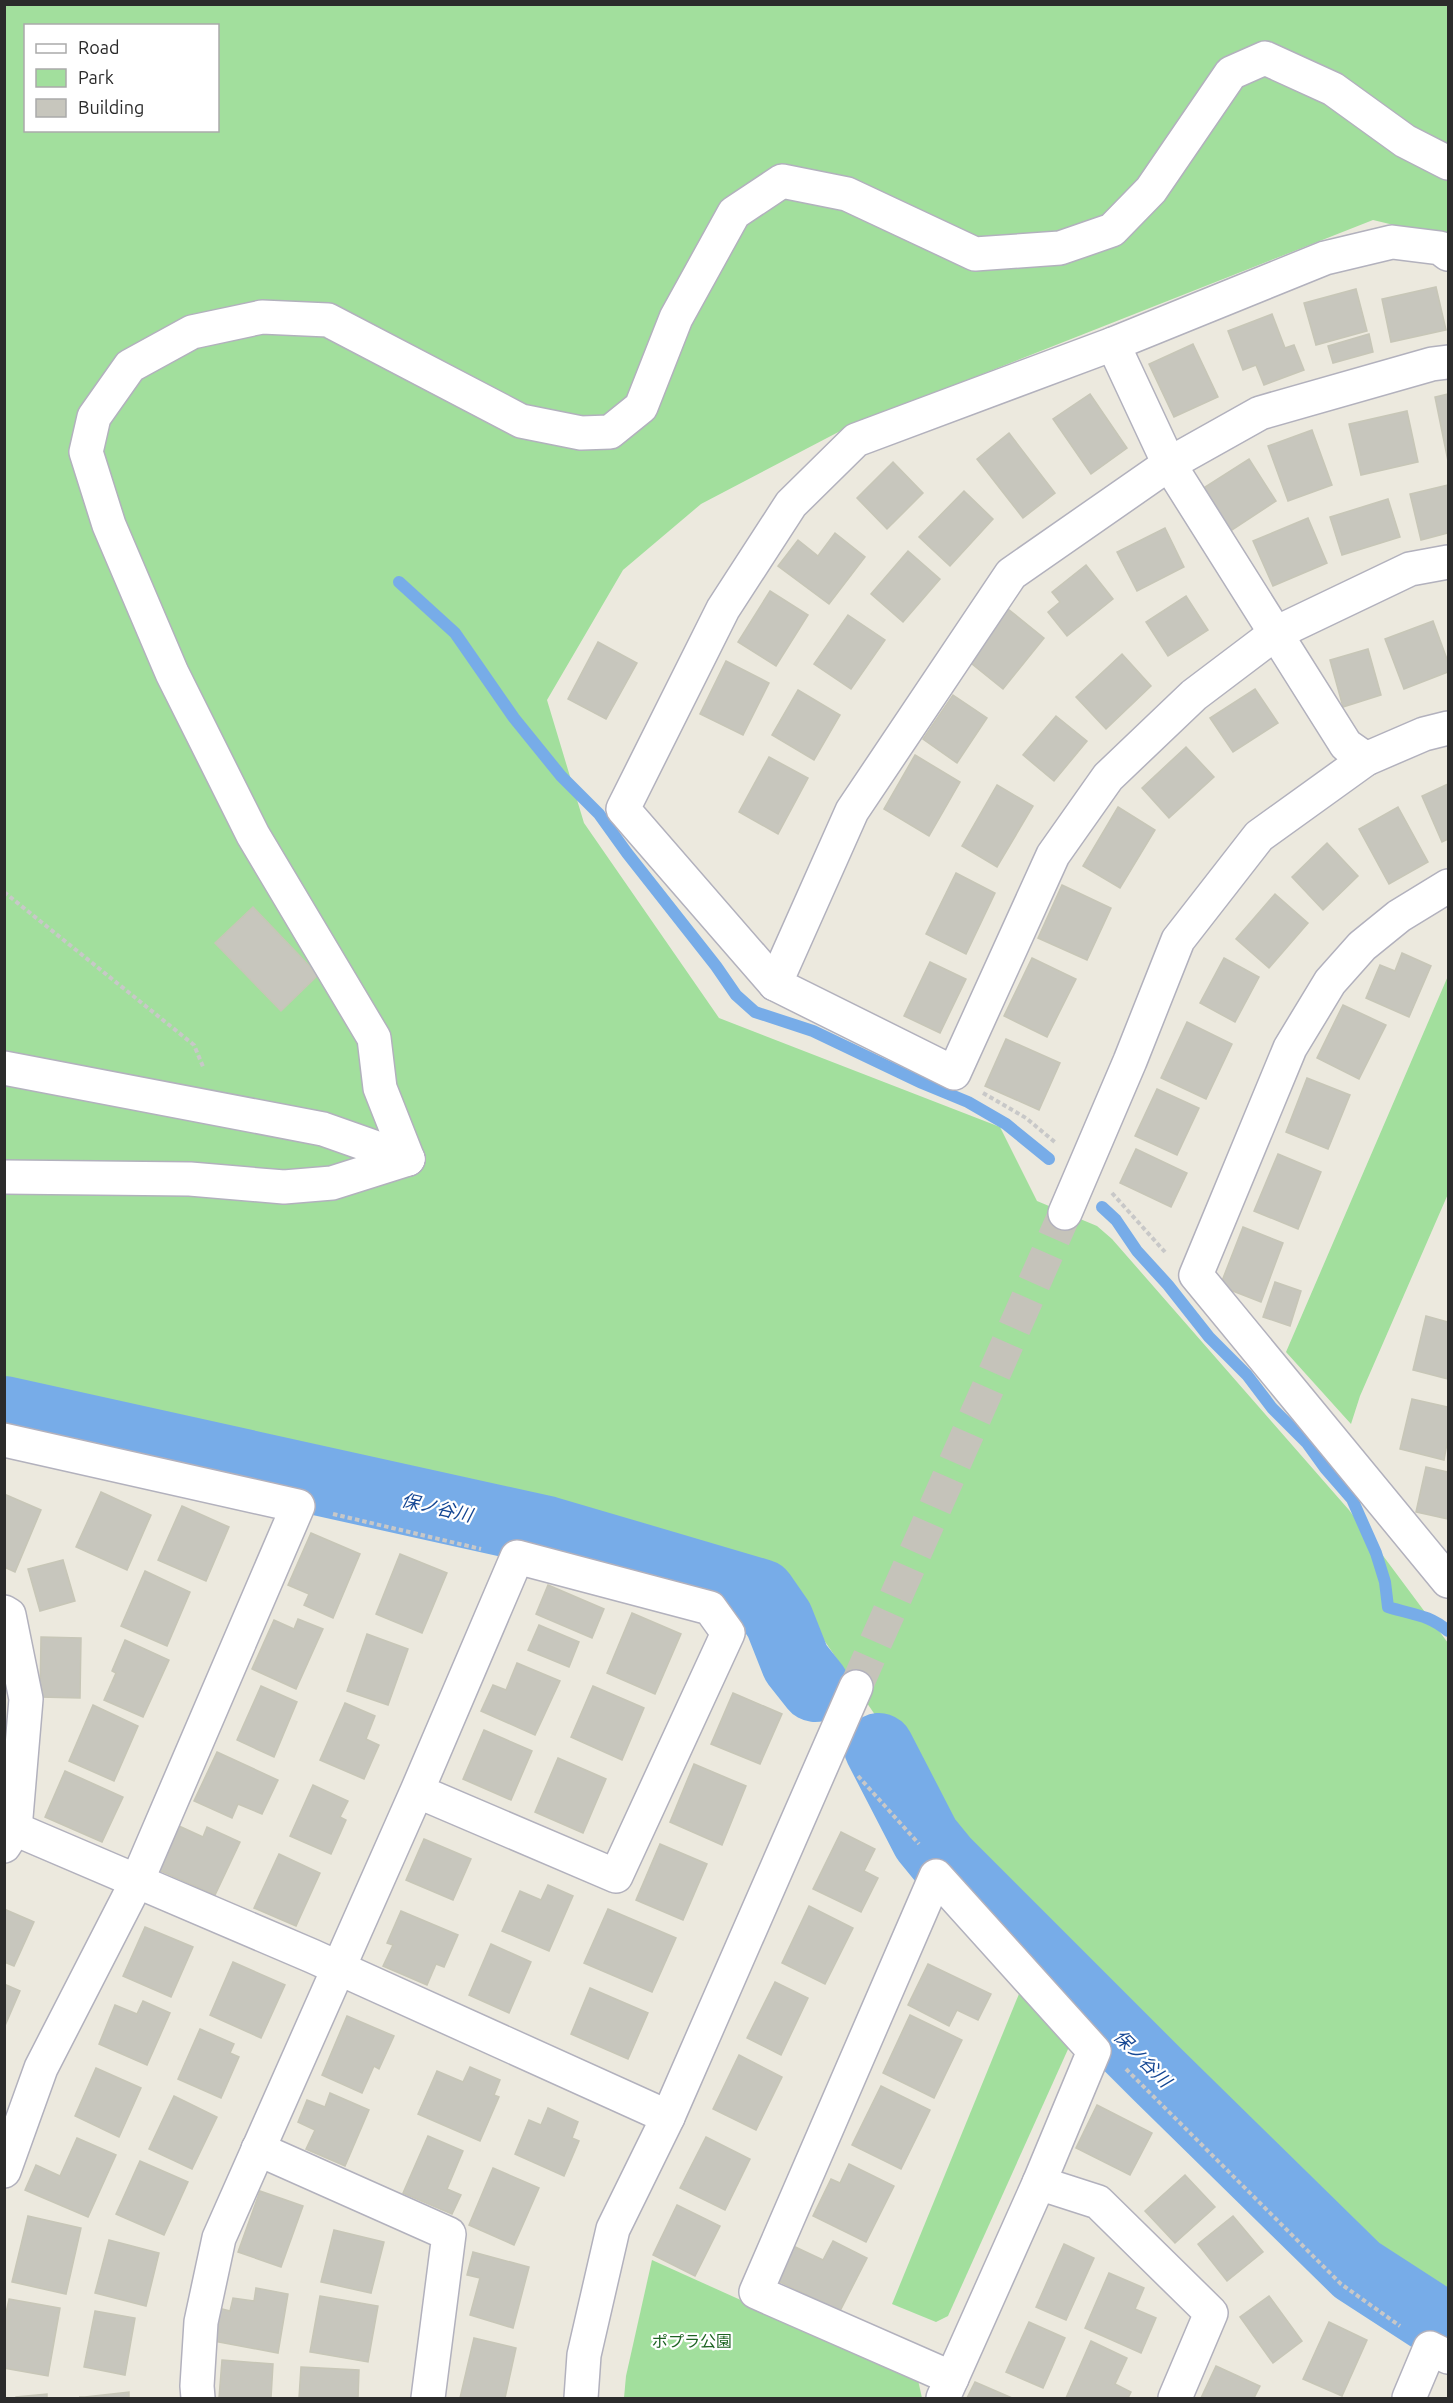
<svg xmlns="http://www.w3.org/2000/svg" width="1453" height="2403" font-family="Ubuntu,'Noto Sans JP',sans-serif">
  <style>
    .green { fill: #a2df9d; fill-rule: evenodd }
    .lines { fill: none; stroke-linecap: round; stroke-linejoin: round }
    .stream { stroke: #77ace8; stroke-width: 12 }
    .river { stroke: #77ace8; stroke-width: 70 }
    .building { fill: #c7c6bd; stroke: #c7c6b7; stroke-width: 1.5 }
    .secondary-tunnel { stroke: #c5c3ba; stroke-width: 33; stroke-dasharray: 33 16; stroke-linecap: butt }
    .street-casing { stroke: #b2b1bd; stroke-width: 36 }
    .secondary-casing { stroke: #b2b1bd; stroke-width: 36 }
    .path { stroke: #c8c8c8; stroke-width: 4; stroke-dasharray: 4.5 3; stroke-linecap: butt }
    .street { stroke: #fff; stroke-width: 33 }
    .secondary { stroke: #fff; stroke-width: 33 }
    .labels { text-anchor: middle; dominant-baseline: central; stroke-width: 4.5; stroke-linejoin: round; paint-order: stroke }
    .park-label { font-size: 16px; fill: #1e6423; stroke: #fff }
    .water-label { font-size: 18px; font-style: italic; fill: #154794; stroke: #fff }
  </style>
  <rect width="100%" height="100%" fill="#ece9de"/>
  <!-- green -->
  <g class="green">
    <path d="M5,5H1448V238L1373,220L848,427L701,504L623,570L547,700L584,823L719,1018L1000,1127L1037,1201L1097,1226L1112,1239L1349,1510L1448,1643V2319L1427,2308L1366,2269L1212,2108L968,1864L884,1728L783,1580L554,1503L5,1387ZM26,26H218V130H26Z"/>
    <polygon points="1448,976 1448,1194 1360,1396 1351,1424 1286,1352"/>
    <polygon points="1021,1989 1069,2047 948,2316 936,2322 892,2304"/>
    <polygon points="652,2260 918,2380 922,2398 624,2398 626,2376"/>
  </g>
  <g class="lines">
    <!-- stream -->
    <g class="stream">
      <polyline points="399,582 455,633 514,718 561,776 599,814 627,853 716,966 736,995 755,1012 813,1031 922,1083 968,1102 1006,1124 1049,1159"/>
      <path d="M1102,1207L1116,1220L1137,1251L1168,1285L1209,1337L1247,1375L1272,1408L1307,1443L1325,1468L1352,1499L1376,1553L1385,1582L1388,1607C1413,1615 1428,1614 1448,1631"/>
    </g>
    <!-- river -->
    <g class="river">
      <polyline points="4,1411 547,1531 761,1594 779,1620 796,1663 815,1687"/>
      <polyline points="879,1748 926,1839 944,1861 1158,2075 1357,2270 1448,2329"/>
    </g>
  </g>
  <!-- building -->
  <g class="building">
    <polygon points="1436,287 1446,330 1391,342 1382,299"/>
    <polygon points="1356,289 1367,331 1316,345 1304,303"/>
    <polygon points="1272,314 1285,348 1294,345 1304,370 1264,385 1256,365 1243,370 1228,331"/>
    <polygon points="1369,334 1373,352 1333,363 1328,346"/>
    <polygon points="1193,344 1218,397 1174,417 1149,364"/>
    <polygon points="1090,394 1127,448 1091,474 1053,419"/>
    <polygon points="1448,394 1448,461 1435,397"/>
    <polygon points="1407,411 1418,462 1361,475 1349,424"/>
    <polygon points="1312,430 1332,485 1288,501 1268,446"/>
    <polygon points="1009,433 1055,493 1023,518 977,459"/>
    <polygon points="1249,459 1276,501 1229,532 1202,489"/>
    <polygon points="893,462 923,493 887,529 857,498"/>
    <polygon points="1448,485 1448,533 1421,540 1410,494"/>
    <polygon points="964,491 993,519 950,566 919,537"/>
    <polygon points="1388,499 1400,537 1342,555 1330,517"/>
    <polygon points="1308,518 1327,563 1273,586 1253,541"/>
    <polygon points="1165,528 1184,567 1137,591 1117,552"/>
    <polygon points="835,533 865,557 829,604 778,566 798,540 818,556"/>
    <polygon points="908,551 940,579 903,622 871,594"/>
    <polygon points="1086,565 1113,599 1067,636 1048,612 1060,602 1052,592"/>
    <polygon points="770,591 808,615 776,666 738,642"/>
    <polygon points="1186,596 1208,630 1168,656 1146,622"/>
    <polygon points="1008,609 1044,638 1003,689 967,660"/>
    <polygon points="848,615 885,640 851,689 814,664"/>
    <polygon points="1433,621 1448,662 1448,672 1404,689 1385,639"/>
    <polygon points="598,642 637,663 606,719 568,699"/>
    <polygon points="1368,649 1381,695 1343,707 1330,660"/>
    <polygon points="1122,654 1151,686 1106,729 1076,697"/>
    <polygon points="726,661 769,683 743,735 700,714"/>
    <polygon points="1255,689 1278,723 1233,752 1210,718"/>
    <polygon points="798,690 840,715 814,760 772,735"/>
    <polygon points="953,695 987,718 957,763 923,739"/>
    <polygon points="1056,716 1087,741 1054,781 1023,755"/>
    <polygon points="1186,747 1214,777 1169,818 1142,788"/>
    <polygon points="915,755 960,782 929,836 884,809"/>
    <polygon points="769,757 808,778 778,834 739,812"/>
    <polygon points="1448,784 1448,839 1442,842 1422,796"/>
    <polygon points="997,785 1033,806 997,867 962,846"/>
    <polygon points="1118,807 1155,830 1120,888 1083,866"/>
    <polygon points="1398,807 1428,862 1389,884 1359,829"/>
    <polygon points="1327,843 1358,876 1323,910 1292,877"/>
    <polygon points="956,873 995,893 966,954 926,934"/>
    <polygon points="1062,885 1111,908 1087,960 1038,938"/>
    <polygon points="1275,894 1308,923 1269,968 1236,939"/>
    <polygon points="253,907 318,975 281,1011 215,943"/>
    <polygon points="1402,953 1431,966 1409,1017 1366,998 1380,965 1395,971"/>
    <polygon points="1032,958 1076,979 1047,1037 1004,1016"/>
    <polygon points="1224,958 1259,977 1235,1022 1200,1003"/>
    <polygon points="930,962 966,979 940,1033 904,1016"/>
    <polygon points="1343,1005 1386,1025 1359,1079 1317,1058"/>
    <polygon points="1187,1022 1232,1044 1206,1099 1161,1078"/>
    <polygon points="1006,1039 1060,1063 1039,1110 985,1086"/>
    <polygon points="1307,1078 1350,1095 1328,1149 1286,1132"/>
    <polygon points="1157,1089 1199,1108 1177,1155 1135,1136"/>
    <polygon points="1136,1149 1187,1173 1171,1207 1120,1183"/>
    <polygon points="1278,1154 1321,1172 1298,1229 1254,1211"/>
    <polygon points="1243,1227 1283,1243 1261,1302 1220,1286"/>
    <polygon points="1275,1282 1301,1291 1290,1326 1263,1317"/>
    <polygon points="1426,1316 1448,1322 1448,1379 1413,1370"/>
    <polygon points="1412,1399 1448,1407 1448,1438 1444,1460 1400,1449"/>
    <polygon points="1426,1467 1448,1472 1448,1519 1416,1512"/>
    <polygon points="101,1492 151,1515 127,1570 76,1547"/>
    <polygon points="4,1494 41,1510 15,1572 4,1567"/>
    <polygon points="182,1506 229,1527 206,1581 158,1560"/>
    <polygon points="311,1533 360,1554 333,1618 304,1605 309,1594 288,1585"/>
    <polygon points="400,1554 447,1573 422,1633 376,1614"/>
    <polygon points="63,1560 75,1601 40,1611 28,1569"/>
    <polygon points="145,1571 190,1592 167,1646 121,1626"/>
    <polygon points="548,1585 604,1609 592,1638 536,1614"/>
    <polygon points="632,1613 681,1634 655,1694 607,1673"/>
    <polygon points="298,1619 323,1629 296,1689 252,1669 274,1620 294,1629"/>
    <polygon points="539,1625 579,1642 569,1667 528,1650"/>
    <polygon points="367,1634 408,1649 388,1705 347,1691"/>
    <polygon points="41,1637 81,1638 80,1698 40,1697"/>
    <polygon points="125,1640 169,1660 143,1717 104,1700 116,1673 112,1671"/>
    <polygon points="517,1663 560,1681 535,1735 481,1711 493,1685 506,1690"/>
    <polygon points="261,1686 297,1702 274,1757 237,1740"/>
    <polygon points="593,1686 644,1708 622,1760 571,1737"/>
    <polygon points="733,1693 782,1714 760,1764 711,1744"/>
    <polygon points="345,1703 375,1716 366,1739 379,1745 364,1779 320,1760"/>
    <polygon points="93,1705 138,1726 114,1781 69,1761"/>
    <polygon points="484,1730 532,1751 511,1800 463,1779"/>
    <polygon points="217,1752 278,1780 262,1814 238,1804 232,1818 194,1801"/>
    <polygon points="558,1758 606,1779 583,1833 535,1812"/>
    <polygon points="694,1764 746,1786 722,1845 670,1822"/>
    <polygon points="65,1771 123,1797 102,1842 45,1817"/>
    <polygon points="313,1785 348,1801 340,1817 346,1820 331,1854 290,1836"/>
    <polygon points="179,1826 203,1837 207,1827 240,1842 215,1895 159,1870"/>
    <polygon points="841,1832 875,1849 864,1871 878,1878 861,1912 813,1889"/>
    <polygon points="424,1839 471,1859 453,1900 406,1880"/>
    <polygon points="660,1844 707,1864 683,1920 636,1900"/>
    <polygon points="279,1854 320,1873 296,1926 254,1908"/>
    <polygon points="548,1885 573,1896 549,1951 502,1931 520,1891 541,1900"/>
    <polygon points="809,1906 853,1928 825,1984 782,1963"/>
    <polygon points="4,1909 34,1922 14,1966 4,1962"/>
    <polygon points="608,1909 676,1938 652,1992 584,1963"/>
    <polygon points="401,1911 458,1935 444,1967 436,1964 427,1985 383,1966 393,1945 387,1943"/>
    <polygon points="145,1927 193,1947 171,1997 123,1976"/>
    <polygon points="491,1944 531,1962 509,2013 469,1995"/>
    <polygon points="233,1962 285,1985 261,2038 210,2015"/>
    <polygon points="928,1964 991,1994 978,2020 957,2010 949,2026 908,2005"/>
    <polygon points="775,1982 808,1998 781,2055 747,2038"/>
    <polygon points="4,1984 20,1991 4,2028"/>
    <polygon points="590,1988 648,2013 628,2059 571,2034"/>
    <polygon points="143,2001 170,2013 147,2065 99,2044 115,2005 137,2014"/>
    <polygon points="910,2015 962,2040 934,2098 883,2073"/>
    <polygon points="347,2016 394,2036 379,2069 374,2066 362,2093 322,2075"/>
    <polygon points="200,2029 234,2044 230,2053 239,2057 221,2098 178,2079"/>
    <polygon points="739,2055 782,2077 756,2130 713,2109"/>
    <polygon points="470,2067 500,2080 494,2095 499,2097 480,2141 418,2114 437,2071 463,2082"/>
    <polygon points="96,2068 141,2088 119,2137 75,2116"/>
    <polygon points="881,2086 930,2110 901,2169 852,2145"/>
    <polygon points="330,2093 369,2110 345,2166 306,2149 315,2130 298,2122 307,2100 325,2107"/>
    <polygon points="174,2096 217,2117 192,2169 149,2149"/>
    <polygon points="1097,2105 1152,2133 1130,2175 1076,2148"/>
    <polygon points="548,2108 578,2122 572,2138 579,2141 564,2176 515,2154 529,2120 541,2125"/>
    <polygon points="428,2136 463,2151 447,2189 461,2195 452,2214 403,2193"/>
    <polygon points="706,2137 750,2159 725,2210 680,2188"/>
    <polygon points="77,2138 116,2155 88,2217 25,2190 36,2165 60,2176"/>
    <polygon points="140,2161 188,2182 164,2235 116,2214"/>
    <polygon points="849,2164 894,2186 866,2242 813,2216 831,2179 840,2183"/>
    <polygon points="493,2168 539,2188 514,2245 469,2225"/>
    <polygon points="1185,2175 1215,2207 1175,2243 1145,2211"/>
    <polygon points="260,2191 303,2206 281,2267 238,2252"/>
    <polygon points="677,2205 720,2226 695,2276 653,2255"/>
    <polygon points="28,2216 81,2228 66,2294 12,2282"/>
    <polygon points="1233,2216 1263,2252 1227,2281 1198,2244"/>
    <polygon points="334,2230 384,2242 371,2293 321,2282"/>
    <polygon points="109,2240 159,2253 146,2306 95,2293"/>
    <polygon points="833,2241 867,2258 840,2311 772,2278 789,2244 823,2260"/>
    <polygon points="1064,2244 1094,2258 1066,2320 1036,2307"/>
    <polygon points="473,2252 529,2267 513,2328 470,2315 480,2278 467,2275"/>
    <polygon points="1109,2273 1144,2288 1135,2309 1156,2318 1141,2353 1085,2328"/>
    <polygon points="256,2288 288,2294 278,2353 213,2341 218,2308 230,2311 233,2298 254,2301"/>
    <polygon points="320,2296 378,2306 368,2362 310,2352"/>
    <polygon points="1269,2296 1302,2341 1273,2363 1240,2317"/>
    <polygon points="9,2299 60,2308 48,2376 4,2368 4,2322"/>
    <polygon points="95,2311 135,2318 125,2375 84,2367"/>
    <polygon points="1029,2322 1065,2338 1043,2388 1006,2372"/>
    <polygon points="1329,2322 1367,2340 1342,2396 1303,2379"/>
    <polygon points="474,2338 516,2348 505,2398 460,2398"/>
    <polygon points="1091,2341 1127,2358 1115,2384 1131,2392 1128,2398 1066,2398"/>
    <polygon points="222,2360 273,2364 271,2398 219,2398"/>
    <polygon points="1216,2366 1260,2386 1254,2398 1201,2398"/>
    <polygon points="301,2367 359,2370 358,2398 299,2398"/>
    <polygon points="975,2382 1012,2398 967,2398"/>
    <polygon points="129,2392 129,2398 79,2397 85,2397"/>
    <polygon points="47,2394 47,2398 16,2398 16,2397"/>
  </g>
  <g class="lines">
    <!-- secondary-tunnel -->
    <polyline class="secondary-tunnel" points="856,1687 1065,1213"/>
    <!-- street casing -->
    <g class="street-casing">
      <g id="street">
        <polyline points="1113,344 1169,464 1346,745 1366,759"/>
        <polyline points="1448,362 1432,364 1260,413 1169,464 1011,574 852,811 775,984 954,1073 1053,855 1108,777 1194,695 1276,633 1410,569 1448,562"/>
        <polyline points="1448,886 1399,916 1362,946 1330,982 1290,1048 1196,1275 1448,1581"/>
        <polyline points="775,984 623,809 723,609 791,504 856,440 1113,344 1325,258 1392,242 1440,248 1448,254"/>
        <polyline points="4,1068 323,1129 408,1159"/>
        <polyline points="408,1159 380,1088 374,1038 253,835 172,673 109,525 86,452 94,417 130,366 192,332 262,317 328,320 521,421 581,433 610,432 641,407 676,318 734,213 782,181 847,194 975,254 1060,248 1112,230 1151,190 1231,73 1265,58 1333,89 1405,141 1448,163"/>
        <polyline points="4,1177 190,1179 284,1187 332,1183 408,1159"/>
        <polyline points="4,1440 298,1506 137,1881 41,2068 4,2171"/>
        <polyline points="4,1612 9,1615 26,1699 15,1829 4,1846"/>
        <polyline points="15,1829 312,1956 668,2117"/>
        <polyline points="258,2149 449,2234 428,2398"/>
        <polyline points="952,2378 756,2292 936,1876 1094,2051 1039,2183"/>
        <polyline points="198,2398 197,2386 201,2322 219,2238 417,1791 517,1557 710,1608 728,1633 616,1876 417,1791"/>
        <polyline points="943,2398 1039,2183 1098,2202 1211,2313 1175,2398"/>
        <polyline points="1409,2398 1430,2348 1448,2357"/>
      </g>
    </g>
    <!-- secondary casing -->
    <g class="secondary-casing">
      <g id="secondary">
        <polyline points="1065,1213 1130,1061 1178,940 1259,836 1366,759 1424,734 1448,728"/>
        <polyline points="581,2398 584,2355 613,2229 668,2117 856,1687"/>
      </g>
    </g>
    <!-- path -->
    <g class="path">
      <polyline points="4,892 194,1045 204,1069"/>
      <polyline points="983,1093 1026,1118 1056,1143"/>
      <polyline points="1112,1193 1165,1252"/>
      <polyline points="333,1514 481,1549"/>
      <polyline points="858,1776 919,1844"/>
      <polyline points="1126,2069 1341,2284 1400,2326"/>
    </g>
    <!-- street -->
    <use href="#street" class="street"/>
    <!-- secondary -->
    <use href="#secondary" class="secondary"/>
  </g>
  <g class="labels">
    <!-- park labels -->
    <g class="park-label">
      <text x="692" y="2341">ポプラ公園</text>
    </g>
    <!-- water labels -->
    <g class="water-label">
      <text transform="translate(437 1507) rotate(13)">保ノ谷川</text>
      <text transform="translate(1143 2058) rotate(45)">保ノ谷川</text>
    </g>
  </g>
  <!-- border -->
  <rect width="1453" height="2403" fill="none" stroke="#2b2b2b" stroke-width="12"/>
  <!-- legend -->
  <rect x="24" y="24" width="195" height="108" fill="#ffffff" stroke="#aaaaaa" stroke-width="1.5"/>
  <rect x="36" y="44" width="30" height="9" fill="#ffffff" stroke="#aaaaaa" stroke-width="1.5"/>
  <text x="78" y="54" font-size="18" fill="#2b2b2b">Road</text>
  <rect x="36" y="69" width="30" height="18" fill="#a2df9d" stroke="#aaaaaa" stroke-width="1.5"/>
  <text x="78" y="84" font-size="18" fill="#2b2b2b">Park</text>
  <rect x="36" y="99" width="30" height="18" fill="#c7c6bd" stroke="#aaaaaa" stroke-width="1.5"/>
  <text x="78" y="114" font-size="18" fill="#2b2b2b">Building</text>
</svg>
